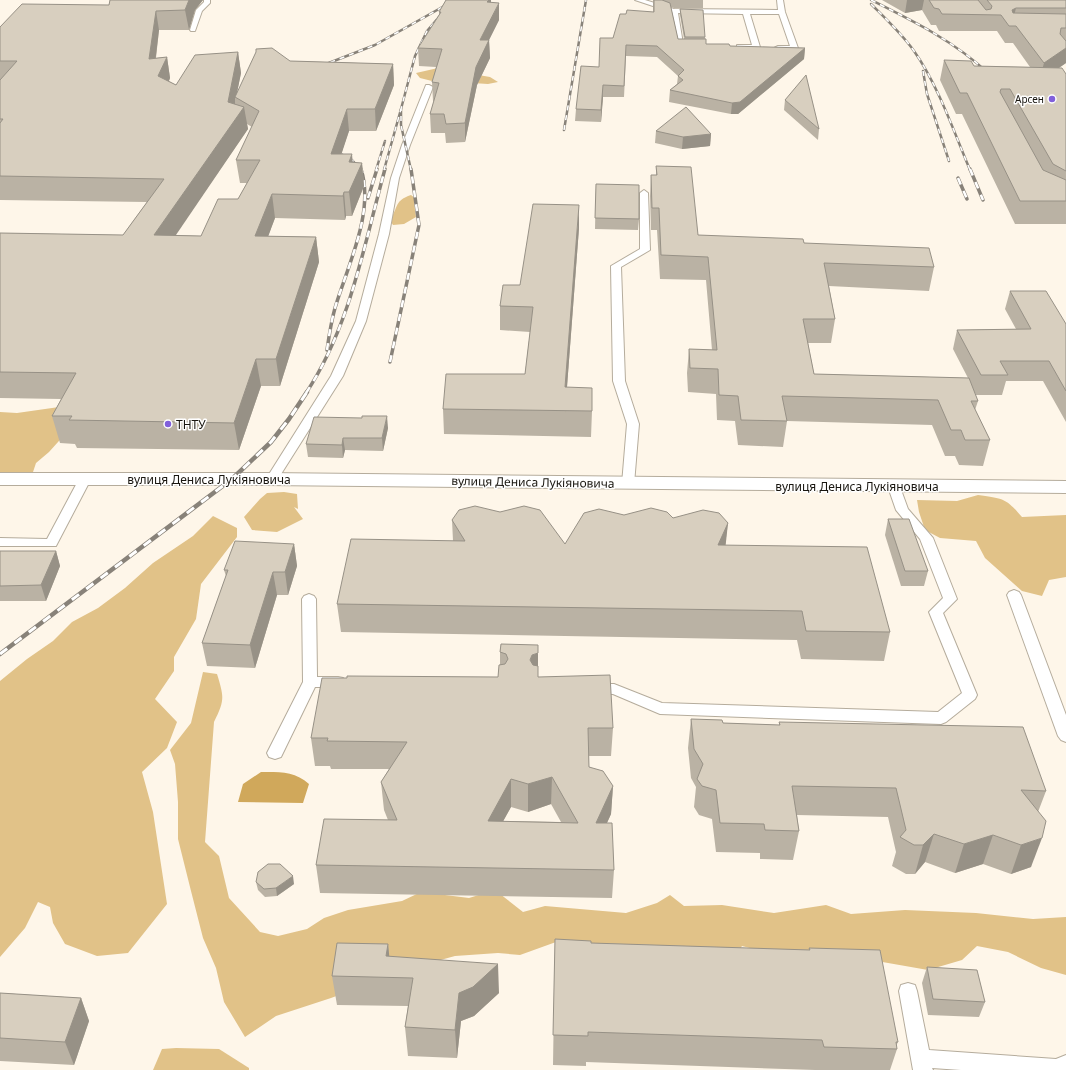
<svg xmlns="http://www.w3.org/2000/svg" width="1066" height="1070" font-family="'Noto Sans',sans-serif">
  <style>
    .green { fill: #e1c288 }
    .water { fill: #d0a85b }
    .lines { fill: none; stroke-linecap: round; stroke-linejoin: round }
    .lane-casing { stroke: #b5ac9c; stroke-width: 2 }
    .street-casing { stroke: #b5ac9c; stroke-width: 2 }
    .lane { fill: #fff; fill-rule: evenodd }
    .street { fill: #fff; fill-rule: evenodd }
    .rail-far2-casing { stroke: #888279; stroke-width: 2.5 }
    .rail-far1-casing { stroke: #888279; stroke-width: 3.5 }
    .rail-casing { stroke: #888279; stroke-width: 4.5 }
    .rail-far2 { stroke: #fff; stroke-width: 1.5; stroke-dasharray: 5; stroke-linecap: butt }
    .rail-far1 { stroke: #fff; stroke-width: 2.5; stroke-dasharray: 7; stroke-linecap: butt }
    .rail { stroke: #fff; stroke-width: 3; stroke-dasharray: 9; stroke-linecap: butt }
    .wall { fill: #bab2a4; fill-rule: evenodd }
    .shaded-wall { fill: #979186 }
    .building { fill: #d8cfbf; stroke: #979186; fill-rule: evenodd }
    .poi-dot { fill: #8160db; stroke: #fff; stroke-width: 1.5 }
    .labels { text-anchor: middle; dominant-baseline: central; stroke-width: 3; stroke-linejoin: round; paint-order: stroke }
    .far-poi-label { font-size: 10px; fill: #18150f; stroke: #fff; text-anchor: end }
    .poi-label { font-size: 12px; fill: #18150f; stroke: #fff; text-anchor: start }
    .street-label { font-size: 12px; fill: #18150f; stroke: #fff }
  </style>
  <rect width="100%" height="100%" fill="#fef6e9"/>
  <!-- green -->
  <g class="green">
    <polygon points="438,68 490,77 498,82 488,84 457,82 447,80 432,81 420,78 416,73"/>
    <path d="M411,195L416,199L414,203L416,217L404,224L393,225L390,220C399,206 394,201 411,195Z"/>
    <polygon points="66,406 67,432 49,452 36,463 32,475 0,476 0,412 17,413"/>
    <polygon points="284,492 297,494 298,509 294,507 303,519 277,532 252,530 244,517 260,499 267,493"/>
    <path d="M978,495C1003,499 1005,497 1022,517L1066,515V577L1049,580L1042,596L1022,591L985,558L976,541L940,538L925,530L919,512L917,500L957,501Z"/>
    <polygon points="213,516 237,528 237,537 201,584 196,619 174,657 174,671 155,699 177,722 167,748 142,772 153,812 167,904 128,953 97,956 65,944 53,923 50,907 38,902 25,928 0,957 0,681 27,659 53,641 72,622 98,608 125,588 153,563 193,536"/>
    <path d="M203,672L217,674C224,697 225,700 214,722L205,842L219,856L229,898L260,932L278,936L307,929L324,918L348,910L402,901L421,892L469,898L495,890L523,912L545,906L626,913L657,903L670,895L684,906L722,905L774,913L826,905L851,914L905,910L976,913L1033,919L1066,917V975L1041,968L1008,952L977,946L962,960L928,970L871,960L780,956L742,946L736,955L556,942L520,955L498,953L455,956L415,967L331,998L276,1016L245,1037L224,1002L216,968L203,938L191,891L178,839V802L175,764L170,750L191,723Z"/>
    <polygon points="176,1048 219,1049 249,1068 249,1070 153,1070 162,1049"/>
  </g>
  <!-- water -->
  <path class="water" d="M261,772C279,772 295,771 309,784L303,803L238,802L243,784Z"/>
  <g class="lines">
    <!-- lane casing -->
    <g class="lane-casing">
      <g id="lane">
        <polygon points="204,0 210,0 210,3 202,11 195,31 191,31 190,30 196,10 204,2"/>
        <path d="M635,0H645L674,9L778,10L777,0H783L785,12L798,48C793,52 779,52 774,48L778,46H790L779,14H750L760,47L756,49H737V45H752L743,14L678,13L683,44H690L694,46L690,48H677L671,12Z"/>
        <polygon points="426,85 429,85 433,87 410,145 399,178 389,234 366,321 343,376 276,482 268,482 266,479 331,376 356,321 379,234 391,178 402,145"/>
        <polygon points="644,190 648,193 650,250 621,267 625,381 639,424 634,484 632,487 624,487 622,484 627,424 613,381 611,266 640,249 640,193"/>
        <polygon points="85,475 89,476 91,479 56,546 0,546 0,538 47,539 79,479 81,476"/>
        <polygon points="894,483 898,484 900,487 908,509 933,538 957,599 943,613 977,695 975,699 946,722 941,724 660,714 613,694 594,694 589,693 587,689 589,685 594,684 614,684 662,703 938,712 962,693 929,612 943,598 920,539 896,510 888,487 890,484"/>
        <polygon points="1014,590 1019,592 1021,595 1066,715 1066,742 1061,740 1058,736 1007,595 1009,592"/>
        <polygon points="309,594 314,596 316,599 317,677 338,677 343,678 345,682 343,686 338,687 315,687 281,757 275,759 269,757 267,753 303,682 302,599 304,596"/>
        <polygon points="908,983 915,985 917,991 929,1050 1056,1059 1066,1055 1066,1070 961,1070 932,1068 933,1070 913,1070 899,991 901,985"/>
      </g>
    </g>
    <!-- street casing -->
    <g class="street-casing">
      <polygon id="street" points="0,473 266,473 1066,481 1066,493 266,485 0,485"/>
    </g>
    <!-- lane -->
    <use href="#lane" class="lane"/>
    <!-- street -->
    <use href="#street" class="street"/>
    <!-- rail-far2 casing -->
    <g class="rail-far2-casing">
      <g id="rail-far2">
        <path d="M871,0C913,21 954,41 988,73"/>
        <path d="M871,4C886,19 902,34 914,51C938,85 954,132 970,170"/>
        <polyline points="321,66 375,45 455,0"/>
        <polyline points="923,71 927,94 949,161"/>
        <polyline points="564,130 586,0"/>
        <polyline points="332,149 352,160 361,170"/>
        <polyline points="376,170 385,141"/>
        <polyline points="384,170 401,109"/>
        <polyline points="411,170 401,125 401,109 415,56 427,31 445,10"/>
      </g>
    </g>
    <!-- rail-far1 casing -->
    <g class="rail-far1-casing">
      <g id="rail-far1">
        <polyline points="970,169 983,200"/>
        <polyline points="958,178 967,199"/>
        <polyline points="368,198 377,169"/>
        <path d="M327,350C329,336 331,322 335,308C347,267 375,212 361,169"/>
        <polyline points="390,362 419,225 411,169"/>
        <path d="M306,393C350,327 364,245 385,169"/>
      </g>
    </g>
    <!-- rail casing -->
    <g class="rail-casing">
      <polyline id="rail" points="0,654 232,479 271,442 289,419 307,392"/>
    </g>
    <!-- rail-far2 -->
    <use href="#rail-far2" class="rail-far2"/>
    <!-- rail-far1 -->
    <use href="#rail-far1" class="rail-far1"/>
    <!-- rail -->
    <use href="#rail" class="rail"/>
  </g>
  <!-- wall -->
  <g class="wall">
    <path d="M110,0H203L195,10L189,30H159L156,58L167,57L170,78L169,81L176,85L238,52L241,73L237,92L290,61L393,64L394,85L376,131H349L341,154L353,163H362L364,186L352,216H346L345,220L275,218L268,236L316,237L319,262L280,386H261L239,450L77,448L75,444L60,443L52,416L61,399L0,398V233L123,235L147,202L0,200V27L109,5ZM247,124L252,127L236,160L240,183H247L238,199L201,236L175,235L248,129Z"/>
    <polygon points="446,0 491,0 491,3 499,20 489,40 490,58 477,85 465,142 446,143 445,133 431,133 430,114 434,101 433,101 432,82 436,67 419,66 418,48 439,15 439,12"/>
    <polygon points="653,0 703,0 703,8 674,8 671,7 678,39 684,39 680,15 680,9 705,37 706,44 730,46 805,48 804,59 738,114 731,114 669,102 670,90 677,84 678,76 657,57 626,56 624,97 603,97 601,122 575,121 576,109 599,67 613,38 626,14 653,12"/>
    <polygon points="882,0 1066,0 1066,63 1059,68 1066,74 1066,224 1015,224 962,114 956,114 940,80 944,60 974,66 1030,67 1013,43 1005,43 997,31 939,31 936,25 931,25 922,10 905,13"/>
    <polygon points="785,100 819,129 818,140 784,110"/>
    <polygon points="656,131 711,134 710,146 682,149 655,143"/>
    <polygon points="656,166 698,235 804,243 934,267 929,291 829,286 835,319 831,343 808,343 814,374 968,378 953,349 957,330 1016,329 1005,309 1010,291 1066,324 1066,422 1043,381 1006,381 1002,395 976,395 974,391 978,401 975,410 990,440 983,466 959,465 955,456 945,456 932,425 787,421 783,447 738,445 735,421 717,420 716,394 688,392 687,373 689,349 712,350 706,280 660,279 657,230 651,230 650,196 651,175 656,175"/>
    <polygon points="596,184 639,219 638,230 595,229"/>
    <polygon points="579,228 567,387 592,411 591,437 444,434 443,409 525,374 530,332 500,330 500,306"/>
    <polygon points="362,418 388,428 383,451 345,450 343,458 308,457 306,444"/>
    <polygon points="624,515 673,518 728,523 725,545 890,632 884,661 801,659 797,640 341,632 337,604 453,541 452,520 565,544"/>
    <polygon points="888,519 928,571 924,586 901,586 885,535"/>
    <polygon points="294,544 297,566 288,595 277,595 255,668 207,666 202,643 226,576 224,570"/>
    <polygon points="0,551 56,551 60,566 46,601 0,601"/>
    <path d="M501,644L538,666V677L613,728L611,756H589V767L613,786L611,814L607,823L614,870L612,898L320,893L316,865L388,820L384,810L381,782L389,769H331L330,766H315L311,738L498,677L500,665V652ZM551,804L561,822L503,821L511,807L528,812Z"/>
    <polygon points="691,719 723,723 779,725 779,722 1046,791 1038,812 1031,867 1011,874 983,864 955,873 925,862 915,874 906,874 892,866 896,852 888,817 797,815 799,831 793,860 760,859 760,853 716,852 712,819 699,815 694,807 696,787 691,778 688,748"/>
    <polygon points="256,882 294,884 277,896 265,897 258,890"/>
    <polygon points="555,939 591,943 809,950 809,948 898,1042 896,1046 897,1049 890,1070 815,1070 586,1062 586,1066 553,1065"/>
    <polygon points="388,944 389,956 499,993 474,1016 461,1021 457,1058 408,1056 405,1027 408,1006 337,1005 332,976"/>
    <polygon points="927,967 985,1002 979,1017 928,1015 922,983"/>
    <polygon points="0,993 81,998 89,1021 74,1065 0,1061"/>
  </g>
  <!-- shaded-wall -->
  <g class="shaded-wall">
    <polygon points="189,0 203,0 195,10 189,30 185,10"/>
    <polygon points="489,0 491,0 491,13 487,2"/>
    <polygon points="907,0 924,0 922,10 905,13"/>
    <polygon points="499,3 499,20 489,40 490,58 477,85 465,142 465,123 480,40"/>
    <polygon points="1016,8 1012,24 1012,10"/>
    <polygon points="156,11 159,30 153,80 149,59"/>
    <polygon points="805,48 804,59 738,114 731,114 732,103"/>
    <polygon points="1066,48 1066,63 1039,81 1044,63"/>
    <polygon points="238,52 241,73 236,98 235,97 235,103 232,124 228,102"/>
    <polygon points="167,57 170,78 162,97 158,76"/>
    <polygon points="393,64 394,85 376,131 375,109"/>
    <polygon points="603,85 603,97 601,122 601,110"/>
    <polygon points="244,107 248,129 159,260 154,235"/>
    <polygon points="347,109 349,131 334,177 331,154"/>
    <polygon points="711,134 710,146 682,149 683,137"/>
    <polygon points="352,154 354,178 349,162"/>
    <polygon points="362,163 364,186 352,216 349,192"/>
    <polygon points="344,192 346,216 345,220 343,196"/>
    <polygon points="272,194 275,218 259,261 255,236"/>
    <polygon points="579,205 579,228 565,413 565,387"/>
    <polygon points="316,237 319,262 280,386 276,359"/>
    <polygon points="256,359 261,386 239,450 234,423"/>
    <polygon points="387,416 388,428 383,451 382,438"/>
    <polygon points="343,438 345,450 343,458 342,445"/>
    <polygon points="728,523 725,551 718,545"/>
    <polygon points="294,544 297,566 288,595 285,572"/>
    <polygon points="56,551 60,566 46,601 41,585"/>
    <polygon points="273,572 277,595 255,668 250,645"/>
    <polygon points="538,653 538,681 530,660 532,655"/>
    <polygon points="552,777 551,804 528,812 528,784"/>
    <polygon points="511,779 511,807 488,849 488,821"/>
    <polygon points="613,786 611,814 594,851 596,823"/>
    <polygon points="934,834 925,862 915,874 923,845"/>
    <polygon points="993,835 983,864 955,873 964,844"/>
    <polygon points="1042,838 1031,867 1011,874 1021,845"/>
    <polygon points="293,876 294,884 277,896 276,888"/>
    <polygon points="388,944 391,973 386,956"/>
    <polygon points="498,964 499,993 474,1016 461,1021 457,1058 455,1030 459,993"/>
    <polygon points="81,998 89,1021 74,1065 65,1042"/>
  </g>
  <!-- building -->
  <g class="building">
    <polygon points="110,0 189,0 185,10 156,11 149,59 167,57 158,76 176,85 195,55 238,52 228,102 244,107 154,235 201,236 218,199 238,199 260,160 236,160 259,111 235,97 256,52 256,49 272,48 290,61 393,64 375,109 347,109 331,154 352,154 349,162 362,163 349,192 344,192 343,196 272,194 255,236 316,237 276,359 256,359 234,423 69,420 72,416 52,416 76,373 0,372 0,233 123,235 164,179 0,176 0,123 3,119 0,119 0,80 17,61 0,61 0,27 22,4 109,5"/>
    <polygon points="446,0 489,0 487,2 499,3 480,40 489,40 476,67 465,123 446,124 444,114 430,114 439,83 432,82 442,49 418,48 441,12 439,12"/>
    <polygon points="654,0 662,0 670,3 678,39 706,39 706,44 729,44 730,46 805,48 740,102 732,103 670,90 683,80 678,76 684,70 657,46 626,45 624,86 603,85 601,110 576,109 581,66 599,67 600,38 613,38 620,14 626,14 627,10 654,12"/>
    <polygon points="929,0 978,0 986,10 991,9 992,6 987,0 1066,0 1066,8 1016,8 1012,10 1013,13 1066,14 1066,28 1061,28 1060,34 1066,41 1066,48 1044,63 1016,26 1009,26 1001,15 942,14 939,9 934,8"/>
    <polygon points="680,9 703,10 705,37 685,37"/>
    <polygon points="944,60 971,61 974,66 1062,68 1066,74 1066,171 1053,164 1010,89 1001,89 1000,92 1043,170 1066,180 1066,201 1020,201 967,93 960,93"/>
    <polygon points="806,75 819,129 785,100"/>
    <polygon points="686,107 711,134 683,137 656,131"/>
    <polygon points="656,166 691,167 698,235 803,239 804,243 929,248 934,267 824,263 835,319 803,319 814,374 969,378 978,401 971,401 990,440 965,440 961,430 951,430 938,400 782,396 787,421 741,420 738,396 719,395 718,369 690,368 689,349 717,350 708,257 661,255 659,208 652,208 651,175 657,175"/>
    <polygon points="596,184 639,185 639,219 595,218"/>
    <polygon points="533,204 579,205 565,387 592,388 592,411 443,409 446,374 525,374 533,307 500,306 503,285 520,285"/>
    <polygon points="1010,291 1046,291 1066,324 1066,391 1049,361 1000,361 1008,375 981,375 957,330 1031,329"/>
    <polygon points="362,416 387,416 382,438 343,438 342,445 306,444 314,417 362,418"/>
    <polygon points="475,506 500,512 524,506 540,510 565,544 584,513 599,509 624,515 651,508 667,512 673,518 703,510 719,513 728,523 718,545 867,547 890,632 806,631 802,611 337,604 351,539 465,541 452,520 459,510"/>
    <polygon points="888,519 909,519 928,571 905,571"/>
    <polygon points="235,541 294,544 285,572 273,572 250,645 202,643 228,570 224,570"/>
    <polygon points="0,551 56,551 41,585 0,586"/>
    <path d="M501,644L538,645V653L532,655L530,660L533,665L538,666V677L610,675L613,728H588L589,767L603,771L613,786L596,823H612L614,870L316,865L324,819L397,820L381,782L407,742L327,741L328,738H311L322,678H347V676L498,677L499,665L505,664L508,659L506,654L500,652ZM552,777L578,823L488,821L511,779L528,784Z"/>
    <polygon points="691,719 722,720 723,723 780,725 779,722 1023,727 1046,791 1021,790 1046,821 1042,838 1021,845 993,835 964,844 934,834 923,845 914,845 900,837 906,830 896,788 792,786 799,831 765,830 764,824 720,823 716,790 702,786 697,779 703,764 694,749"/>
    <polygon points="268,864 280,864 293,876 276,888 264,889 256,882 258,872"/>
    <polygon points="555,939 591,941 591,943 810,950 809,948 880,950 898,1042 896,1042 897,1049 824,1047 822,1040 588,1032 588,1036 553,1035"/>
    <polygon points="337,943 388,944 386,956 498,964 473,987 459,993 455,1030 405,1027 413,978 332,976"/>
    <polygon points="927,967 977,970 985,1002 933,999"/>
    <polygon points="0,993 81,998 65,1042 0,1038"/>
  </g>
  <!-- markers -->
  <g class="poi-dot">
    <circle cx="1052" cy="99" r="4"/>
    <circle cx="168" cy="424" r="4"/>
  </g>
  <g class="labels">
    <!-- far-poi labels -->
    <g class="far-poi-label">
      <text x="1044" y="99">Арсен</text>
    </g>
    <!-- poi labels -->
    <g class="poi-label">
      <text x="176" y="424">ТНТУ</text>
    </g>
    <!-- street labels -->
    <g class="street-label">
      <text x="209" y="479">вулиця Дениса Лукіяновича</text>
      <text transform="translate(533 482) rotate(1)">вулиця Дениса Лукіяновича</text>
      <text x="857" y="486">вулиця Дениса Лукіяновича</text>
    </g>
  </g>
</svg>
